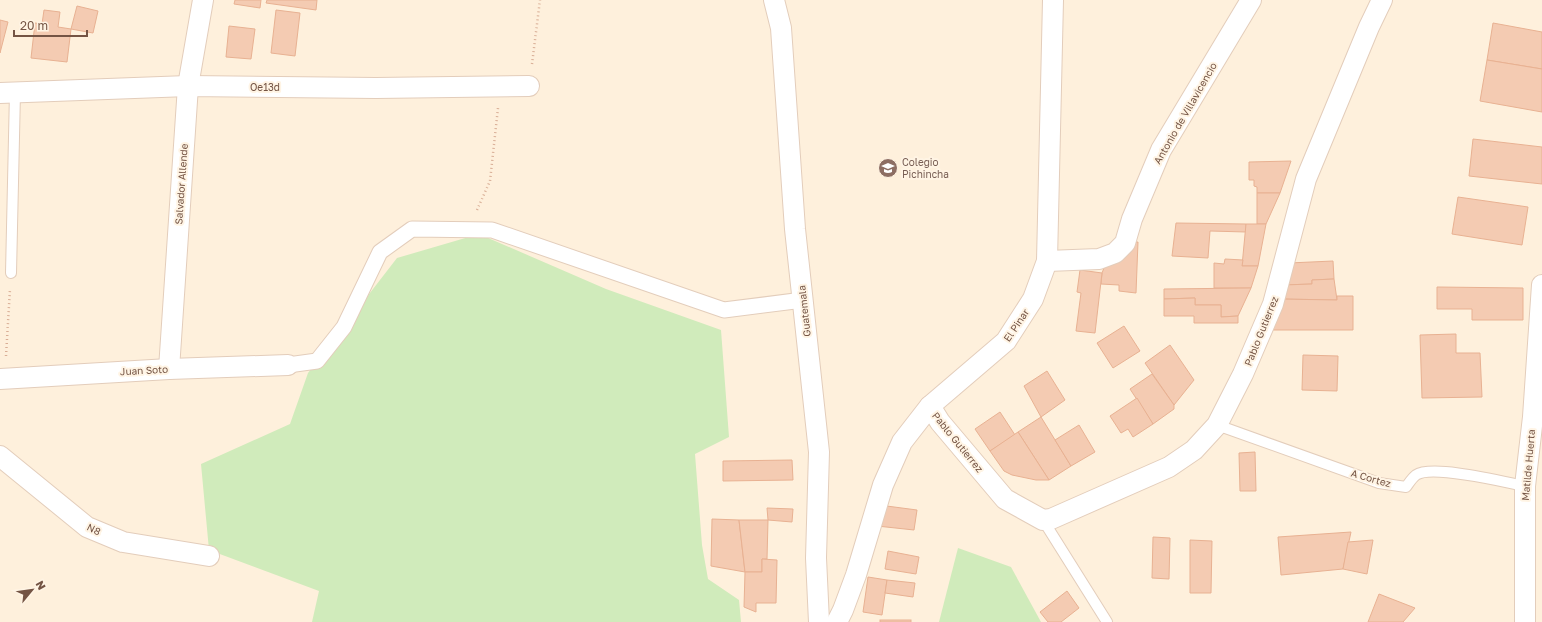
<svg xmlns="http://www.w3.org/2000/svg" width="1542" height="622" font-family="'Golos Text',sans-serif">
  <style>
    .green { fill: #d0ebbb }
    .building { fill: #f4cbb2; stroke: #e8b192 }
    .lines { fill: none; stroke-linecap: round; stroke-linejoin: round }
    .service-casing { stroke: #e3cdbb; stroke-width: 12 }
    .pedestrian-casing { stroke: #e3cdbb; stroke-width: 17 }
    .minor-casing { stroke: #e3cdbb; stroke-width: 22 }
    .path { stroke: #d9ae96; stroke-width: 2.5; stroke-dasharray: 1 3; stroke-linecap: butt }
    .service { stroke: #fff; stroke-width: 10 }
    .pedestrian { stroke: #fff; stroke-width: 15 }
    .minor { stroke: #fff; stroke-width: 20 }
    .labels { text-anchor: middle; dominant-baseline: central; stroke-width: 4; stroke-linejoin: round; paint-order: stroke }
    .street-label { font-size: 10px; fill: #745444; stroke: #fff4e4 }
    .education-label { font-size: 10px; fill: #785e54; stroke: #fff4e4; text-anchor: start }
  </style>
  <rect width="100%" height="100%" fill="#fef0dc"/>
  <!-- green -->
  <g class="green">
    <polygon points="479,234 606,289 721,330 729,437 695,454 702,545 708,579 739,600 741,622 312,622 319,591 209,550 201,464 290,424 308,373 397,258"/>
    <polygon points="958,548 1011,567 1041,622 939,622"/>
  </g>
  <!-- building -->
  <g class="building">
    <polygon points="235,0 261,0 260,8 234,4"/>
    <polygon points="267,0 317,0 316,10 266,3"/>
    <polygon points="77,6 98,11 93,33 71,29"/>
    <polygon points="44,10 60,12 58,27 71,29 67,62 31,58 35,23 42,24"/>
    <polygon points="276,10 300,13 295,56 271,53"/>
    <polygon points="0,20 8,22 0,53"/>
    <polygon points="1493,23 1542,32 1542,69 1487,60"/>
    <polygon points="229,26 255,29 251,59 226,57"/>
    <polygon points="1487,60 1542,69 1542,112 1480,101"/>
    <polygon points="1473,139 1542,147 1542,184 1469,176"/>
    <polygon points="1291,161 1280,193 1257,193 1257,187 1254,186 1254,180 1249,180 1249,162"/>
    <polygon points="1257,193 1280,193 1266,224 1257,224"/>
    <polygon points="1458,197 1528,207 1522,245 1452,234"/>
    <polygon points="1176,223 1246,224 1246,232 1210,231 1208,258 1172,256"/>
    <polygon points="1246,224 1266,224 1258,266 1242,266"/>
    <polygon points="1138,242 1136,293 1119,291 1119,285 1101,284 1102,273 1108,258 1127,243"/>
    <polygon points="1225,259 1243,260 1242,266 1258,266 1251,288 1214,288 1214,263 1224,264"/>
    <polygon points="1333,261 1334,279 1312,280 1312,284 1283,285 1289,263"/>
    <polygon points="1080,270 1102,273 1095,333 1076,331 1081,293 1077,292"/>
    <polygon points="1334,279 1337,300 1279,299 1283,285 1312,284 1312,280"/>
    <polygon points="1437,287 1523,288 1523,320 1472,320 1472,309 1437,309"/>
    <polygon points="1251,288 1238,316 1221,317 1221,305 1195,305 1195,298 1164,299 1164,289"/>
    <polygon points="1337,296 1353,296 1353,330 1267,330 1279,299 1337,300"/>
    <polygon points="1195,298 1195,305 1221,305 1221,317 1238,316 1238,323 1194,323 1194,316 1164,316 1164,299"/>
    <polygon points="1124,326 1140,351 1113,368 1097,343"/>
    <polygon points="1456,334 1456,353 1480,353 1482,397 1422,398 1420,335"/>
    <polygon points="1170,345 1194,380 1174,405 1145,363"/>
    <polygon points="1303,355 1338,356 1337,391 1302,390"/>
    <polygon points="1047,371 1065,400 1041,417 1024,386"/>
    <polygon points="1152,374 1174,405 1174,409 1153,424 1130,389"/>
    <polygon points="1137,398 1153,424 1133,437 1128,429 1121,433 1110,416"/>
    <polygon points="1000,412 1015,435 990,451 975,429"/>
    <polygon points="1041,417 1071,466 1049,480 1018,432"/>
    <polygon points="1079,425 1095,452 1071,466 1055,440"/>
    <polygon points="1018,432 1049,480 1036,480 1012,475 1004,471 990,451"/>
    <polygon points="1255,452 1256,491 1240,491 1239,453"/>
    <polygon points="792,460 793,480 723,481 723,461"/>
    <polygon points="879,505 917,510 914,530 877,526"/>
    <polygon points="767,508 793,509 792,522 768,520"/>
    <polygon points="712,519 739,520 745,572 711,566"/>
    <polygon points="739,520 768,520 767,559 762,559 762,572 745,572"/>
    <polygon points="1351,532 1343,569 1281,575 1278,537"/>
    <polygon points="1153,537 1170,538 1169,579 1152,578"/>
    <polygon points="1190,540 1212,541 1211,593 1190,593"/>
    <polygon points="1373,540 1367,574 1343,569 1348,542"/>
    <polygon points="888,551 919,557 916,574 885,569"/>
    <polygon points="762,559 777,560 776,603 756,603 756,612 744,607 745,572 762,572"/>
    <polygon points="868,577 887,580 882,615 863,612"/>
    <polygon points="887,580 915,583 913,597 885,593"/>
    <polygon points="1067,591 1079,608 1061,622 1048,622 1040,612"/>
    <polygon points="1379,594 1415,608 1403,622 1368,622"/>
    <rect x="880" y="620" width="31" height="2"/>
  </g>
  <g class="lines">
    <!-- service casing -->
    <g class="service-casing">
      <g id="service">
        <polyline points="11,273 15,92"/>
        <path d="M1217,425L1379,483L1406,487C1409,483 1412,478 1416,475C1432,464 1504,482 1525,486"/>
        <polyline points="1043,520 1107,622"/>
      </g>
    </g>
    <!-- pedestrian casing -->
    <g class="pedestrian-casing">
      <polyline id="pedestrian" points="288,365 317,361 344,327 380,252 412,229 492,230 724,310 803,300"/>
    </g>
    <!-- minor casing -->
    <g class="minor-casing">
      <g id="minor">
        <polyline points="774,0 781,28 795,229 819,452 816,558 819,622"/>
        <polyline points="0,93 188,86 376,88 529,86"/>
        <polyline points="1047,261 1099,259 1115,253 1125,243 1132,219 1161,150 1251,0"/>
        <polyline points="169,369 188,86 203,0"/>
        <polyline points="0,379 169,369 288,365"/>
        <polyline points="930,406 940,422 1005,499 1043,520 1051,519 1169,467 1194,450 1217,425 1243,374 1273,304 1306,179 1369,27 1382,0"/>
        <polyline points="0,456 87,527 123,542 209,556"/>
        <polyline points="837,622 843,610 856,575 883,485 902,442 930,406 1006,341 1033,299 1047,261 1053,0"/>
        <polyline points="1525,622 1525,486 1533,417 1542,285"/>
      </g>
    </g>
    <!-- path -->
    <g class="path">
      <polyline points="532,64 540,0"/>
      <polyline points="477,210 490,181 498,108"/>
      <polyline points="6,356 10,289"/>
    </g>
    <!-- service -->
    <use href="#service" class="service"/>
    <!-- pedestrian -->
    <use href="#pedestrian" class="pedestrian"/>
    <!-- minor -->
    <use href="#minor" class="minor"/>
  </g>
  <!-- icons -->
  <defs>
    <g id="school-disc" transform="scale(1)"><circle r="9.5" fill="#8d6e63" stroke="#fff4e4"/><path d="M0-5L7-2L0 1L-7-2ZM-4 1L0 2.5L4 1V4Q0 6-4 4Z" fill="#fff"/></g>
  </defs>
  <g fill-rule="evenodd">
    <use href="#school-disc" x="888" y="168"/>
  </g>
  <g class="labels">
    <!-- street labels -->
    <g class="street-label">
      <text x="265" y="87">Oe13d</text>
      <text transform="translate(1185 113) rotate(-60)">Antonio de Villavicencio</text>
      <text transform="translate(181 184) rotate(-86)">Salvador Allende</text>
      <text transform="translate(804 311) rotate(-96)">Guatemala</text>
      <text transform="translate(1016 325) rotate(-56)">El Pinar</text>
      <text transform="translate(1261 331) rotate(-68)">Pablo Gutierrez</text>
      <text transform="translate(144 370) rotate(-3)">Juan Soto</text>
      <text transform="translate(958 442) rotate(51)">Pablo Gutierrez</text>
      <text transform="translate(1528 465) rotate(-85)">Matilde Huerta</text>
      <text transform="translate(1371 478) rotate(16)">A Cortez</text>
      <text transform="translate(94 529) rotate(26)">N8</text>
    </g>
    <!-- education labels -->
    <g class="education-label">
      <text x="902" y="162">Colegio<tspan x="902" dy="12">Pichincha</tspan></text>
    </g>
  </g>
  <!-- north arrow -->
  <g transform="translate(32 590) rotate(61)" stroke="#fff4e4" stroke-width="3" paint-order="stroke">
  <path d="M0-3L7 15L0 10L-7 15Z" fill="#745444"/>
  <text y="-6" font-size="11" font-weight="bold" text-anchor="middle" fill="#745444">N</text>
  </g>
  <!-- scale -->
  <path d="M14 30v6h73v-6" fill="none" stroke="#745444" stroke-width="2"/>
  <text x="20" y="30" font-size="12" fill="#745444" stroke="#fff4e4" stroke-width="3" paint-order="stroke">20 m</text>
</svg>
